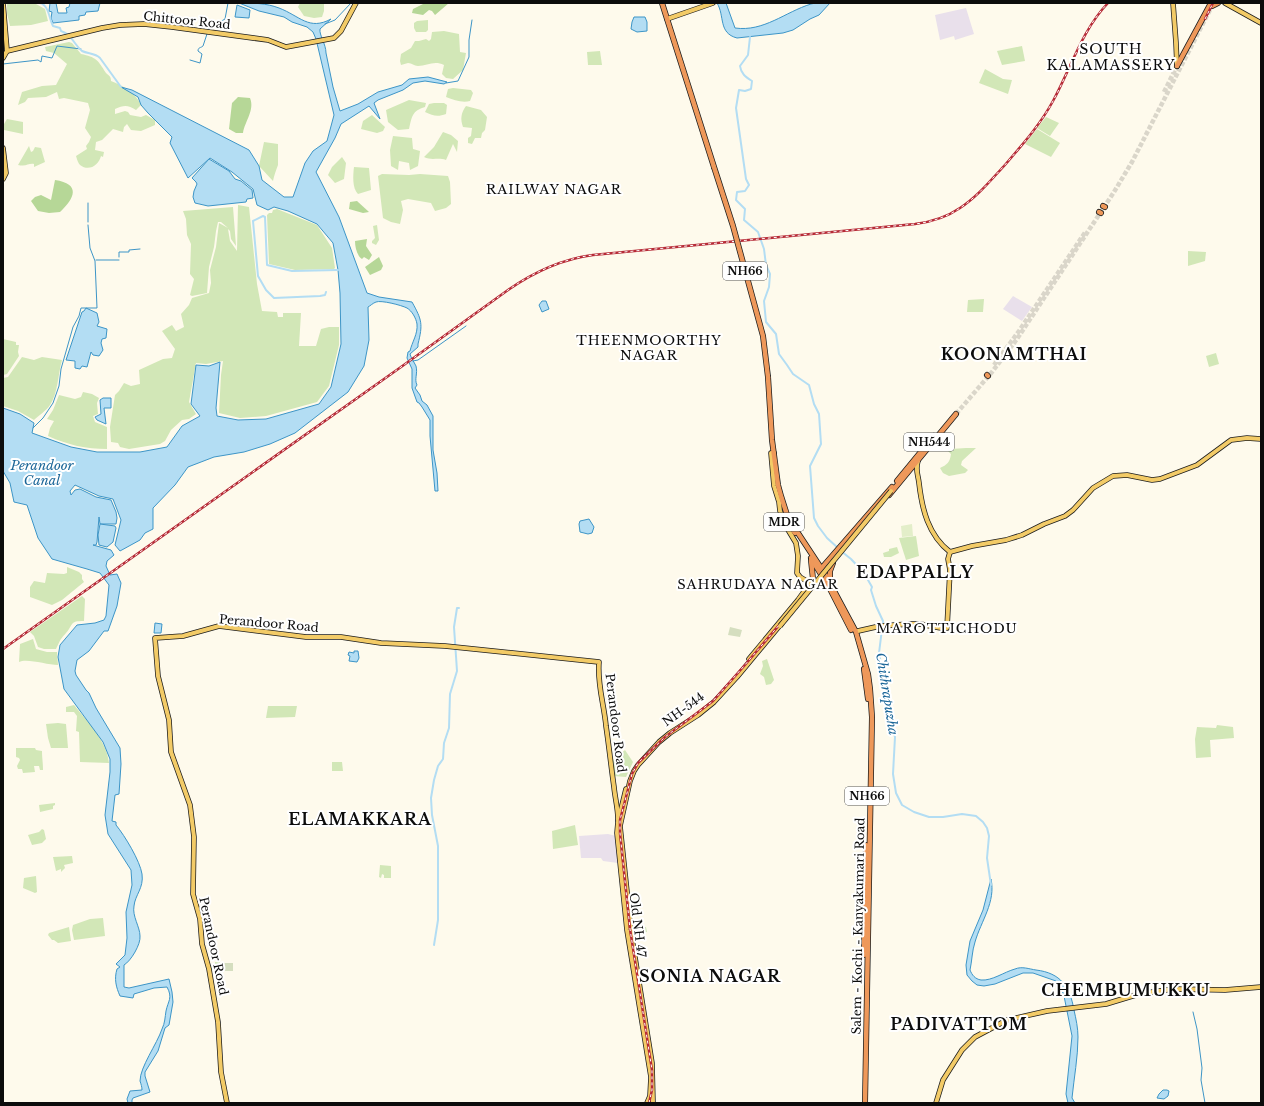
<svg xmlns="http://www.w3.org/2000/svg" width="1264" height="1106" font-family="'Libre Baskerville',serif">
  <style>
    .industrial { fill: #e9e0eb }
    .green { fill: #d2e7b7 }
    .forest { fill: #b6d797 }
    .cemetery { fill: #d5debf }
    .pitch { fill: #e3eec9 }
    .water { fill: #b3ddf3; stroke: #3d95c7 }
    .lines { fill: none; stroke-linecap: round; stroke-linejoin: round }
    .stream { stroke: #3d95c7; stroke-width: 1 }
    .canal { stroke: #b3ddf3; stroke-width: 2 }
    .highway-tunnel { stroke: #dad6ca; stroke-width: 4.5; stroke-dasharray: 4.5 2; stroke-linecap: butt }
    .major-casing { stroke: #1d1d1d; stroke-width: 5.5 }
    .highway-casing { stroke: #1d1d1d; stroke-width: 6 }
    .major { stroke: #f3cb67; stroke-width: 4 }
    .highway { stroke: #ee985a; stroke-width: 4.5 }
    .rail-casing { stroke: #b62a36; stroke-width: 2.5 }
    .rail { stroke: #fff; stroke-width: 1; stroke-dasharray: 3; stroke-linecap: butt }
    .major-bridge-casing { stroke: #1d1d1d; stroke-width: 5.5; stroke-linecap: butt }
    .highway-bridge-casing { stroke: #1d1d1d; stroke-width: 6; stroke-linecap: butt }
    .major-bridge { stroke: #f3cb67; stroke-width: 4 }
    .highway-bridge { stroke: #ee985a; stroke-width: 4.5 }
    .labels { text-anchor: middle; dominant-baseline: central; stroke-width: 4; stroke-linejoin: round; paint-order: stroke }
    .shield { fill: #fff; stroke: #555; stroke-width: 1 }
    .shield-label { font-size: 11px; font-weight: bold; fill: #0c0c0c }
    .street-label { font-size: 12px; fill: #0c0c0c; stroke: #fff }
    .neighbourhood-label { font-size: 13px; letter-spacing: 1px; fill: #0c0c0c; stroke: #fff }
    .water-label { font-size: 13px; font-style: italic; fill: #1b6698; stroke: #fff }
    .quarter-label { font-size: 14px; letter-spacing: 1px; fill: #0c0c0c; stroke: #fff }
    .district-label { font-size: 16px; font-weight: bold; letter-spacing: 1px; fill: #0c0c0c; stroke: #fff }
  </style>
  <rect width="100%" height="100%" fill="#fefaec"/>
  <!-- industrial -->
  <g class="industrial">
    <polygon points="966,8 974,34 955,40 954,36 940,40 935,15"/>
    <polygon points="1013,296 1032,307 1022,321 1003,309"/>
    <polygon points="608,834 616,836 618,863 603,861 601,858 581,858 579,836"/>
  </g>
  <!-- green -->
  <g class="green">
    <polygon points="7,3 36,4 45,9 48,21 31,25 10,26 7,13"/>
    <polygon points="300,3 324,3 324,11 322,17 314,18 304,16 298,7"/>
    <polygon points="428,20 428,30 426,32 416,32 414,28 414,23 417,21"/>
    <path d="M444,31L459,34L460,52L466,53L463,70L453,79L446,78L442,74L444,65C434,60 427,66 418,66C414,66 412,63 408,63L401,65L400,61L401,54L411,48L415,41H419L426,39L429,41L431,39L432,32Z"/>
    <path d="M69,42L72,43L81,54C96,57 98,60 106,73C109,76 111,76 111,81C122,85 136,93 141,105L136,110C128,105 124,105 115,109V114L125,111L128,112L130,115L141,117L146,115L155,120V125L141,131L131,130L127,124L124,127L123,132L113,129L102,140L96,142L95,150L104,152L103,157L101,156C99,165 89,172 80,165C78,163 77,159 76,156L87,149L86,146L89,142L91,137L85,128L90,110L88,103L64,98L59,99L57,92L46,97L28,98L25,102L18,105L22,92L42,86L56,85L67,64L54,53L46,51L45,47Z"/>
    <polygon points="1022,46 1025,61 1002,65 997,51"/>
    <polygon points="600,51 602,65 588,65 587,52"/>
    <polygon points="985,69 1003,79 1012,80 1008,94 979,83"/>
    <path d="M453,88L471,90L473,93L470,101C462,103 454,100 446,97L448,89Z"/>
    <path d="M409,100L426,103L425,107C412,111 412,116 409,129L398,130L388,122L386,110Z"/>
    <path d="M434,103H444L447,105L446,114C438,117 433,116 425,112L429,104Z"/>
    <path d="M466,106L481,110L487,117L485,130L482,133L481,138H475L472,144L468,143V138L471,136L472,128L463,127C460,119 461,113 466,106Z"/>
    <polygon points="372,115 385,127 383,131 377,133 361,129 363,121"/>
    <polygon points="1046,117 1059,123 1050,136 1037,128"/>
    <polygon points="7,119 23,122 23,134 4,130 4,124"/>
    <polygon points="1037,129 1060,143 1051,157 1025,144"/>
    <path d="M443,132L451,135L458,141L457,152L453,144L446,160C438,157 432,161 424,157L434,147Z"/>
    <polygon points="393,136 412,138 413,149 420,151 418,166 410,170 409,163 399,161 398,170 391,166 390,150"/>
    <path d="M264,142L278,144C278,149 278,162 278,165C276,170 274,176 273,181L259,166Z"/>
    <path d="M29,146L31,152L33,151L35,147L41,148L45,162L34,167V164C28,163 27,167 18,165Z"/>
    <polygon points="342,157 346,163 344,179 335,183 328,175 332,167"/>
    <path d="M354,167L369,168L371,190L358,194C352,188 353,175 354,167Z"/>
    <polygon points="382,174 409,175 420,174 448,176 450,182 451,204 446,208 435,211 431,203 408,199 401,201 403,210 400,224 391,222 383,218 378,176"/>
    <polygon points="238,205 249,207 257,284 262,311 277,312 278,317 283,317 283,313 301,313 299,346 316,346 321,329 329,327 339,327 339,345 329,386 317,402 266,416 240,418 219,413 221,375 223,361 206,364 196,363 189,402 196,414 189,419 182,420 171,430 165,441 160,444 129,449 120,447 118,443 111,442 110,427 115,395 119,391 124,383 131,386 140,384 139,370 163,359 172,358 175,349 162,331 172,325 176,331 184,327 181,314 189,305 192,298 209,293 211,283 210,270 216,247 219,223 228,228 221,222 218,222 216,231 214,247 209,267 207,293 192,296 190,295 194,279 190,274 191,244 187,235 186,219 183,211 233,207 236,246 231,239 230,231 228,229 230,241 237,251"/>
    <polygon points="277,209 317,225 332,248 335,268 334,269 295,270 269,264 267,215 269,213 272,213 273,210"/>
    <polygon points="377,225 379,240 376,245 372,243 372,241 375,238 373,226"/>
    <polygon points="1188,251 1206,252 1205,261 1188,266"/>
    <polygon points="984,299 983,312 967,312 968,300"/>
    <polygon points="3,339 16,342 16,345 19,345 18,352 19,356 7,374 3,375"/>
    <polygon points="1216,353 1219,364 1209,367 1206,356"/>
    <path d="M22,357L34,360L42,357L62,360C58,374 58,393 50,405C46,411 39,415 34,420L18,411L3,406V378L8,377Z"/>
    <path d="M83,392L92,394L99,398L97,403L98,414L93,416L95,422L107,427V449C86,449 68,445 48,436L50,428L54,421L47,419L53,410L59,395L75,399L81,397Z"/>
    <path d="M966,448H976L962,461L961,465L968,470L965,473L949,476L943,473L940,468C947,465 950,462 951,454L948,451L951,449Z"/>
    <polygon points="916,536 919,556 906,560 899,538"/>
    <polygon points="897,547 899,553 891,557 884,557 883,553 889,551 889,549"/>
    <polygon points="67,567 79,572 82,575 82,579 84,582 62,600 52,605 30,597 30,587 34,581 45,583 47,573 64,574 67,573"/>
    <path d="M82,596L85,599L84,621C69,621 74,624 66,633C59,641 61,639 56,649H44L38,647L34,636L30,632Z"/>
    <path d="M33,639L36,649L47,652H57L58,665C47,665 27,658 19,662L20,644Z"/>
    <polygon points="767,659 774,680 771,684 766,685 764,677 760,674 763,666 762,661"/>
    <path d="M74,705C87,721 107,741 109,763L80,762L79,732L76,731L77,716L74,712H66V707Z"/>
    <polygon points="268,706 297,706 295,717 266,718"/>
    <polygon points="58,723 66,724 68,748 51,748 48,738 46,724"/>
    <polygon points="1217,725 1233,727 1234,738 1210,740 1211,757 1196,758 1195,739 1197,727 1216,728"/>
    <path d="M16,748H35L36,750L42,751C42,758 43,763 43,770H40L39,766H34L35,772L23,773L22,769H18L17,766L20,760L19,758L16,757Z"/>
    <polygon points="625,750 633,762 626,777 613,776 612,761"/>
    <polygon points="332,762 342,762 343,771 332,771"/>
    <polygon points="55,803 55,805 53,806 53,809 40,812 39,805"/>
    <polygon points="575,825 578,845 553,849 552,831"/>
    <polygon points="42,829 44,830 46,839 42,843 32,845 28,835 39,832"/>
    <polygon points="72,856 73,863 64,865 65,868 61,872 61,869 56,871 53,857"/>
    <polygon points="380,865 391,866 391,878 384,878 384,875 382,874 381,878 379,877"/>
    <polygon points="36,876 37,892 35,893 23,888 24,878"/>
    <polygon points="103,918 105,936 74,940 72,930 73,925 90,919"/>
    <polygon points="69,927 71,941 58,943 54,940 52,940 48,935 49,933"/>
    <polygon points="646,927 647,932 634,934 633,930"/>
    <polygon points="215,962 225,963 224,969 210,970 210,966 215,965"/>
  </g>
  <!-- forest -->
  <g class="forest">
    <polygon points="425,3 449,3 435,15 432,11 429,10 423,15 412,13 413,9"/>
    <path d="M238,97L250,98C255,110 245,121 243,133H236L229,129L232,103Z"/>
    <path d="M55,180C81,184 75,198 60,212L49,213L38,211L31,201L35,197L41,195L51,200Z"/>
    <polygon points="357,201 369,212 363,213 349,209 350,202"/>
    <path d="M367,239L366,246L372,255L369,260L364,257L362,259C357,256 355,247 355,241Z"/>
    <polygon points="379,257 383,266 381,270 370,275 365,267"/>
  </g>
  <!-- cemetery -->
  <g class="cemetery">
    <polygon points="730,627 742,630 740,637 728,635"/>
    <polygon points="225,963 233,963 233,971 224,971"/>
  </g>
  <!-- pitch -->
  <polygon class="pitch" points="912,524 913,536 902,537 901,526"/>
  <!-- water -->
  <g class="water">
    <polygon points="50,3 56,3 58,13 67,13 66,8 69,7 70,3 100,3 98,11 86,12 85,15 79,16 79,20 53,23 51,18 52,12 49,11"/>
    <path d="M239,3C253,3 266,3 279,8C300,16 309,31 331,19L320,29C319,35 326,44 326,53L333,87L340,111L358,104L378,92L402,85L409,79L428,77L447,82L444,84L425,81L413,83L403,90L378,100L374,103L380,119L369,106L341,124L335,138L316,172L339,217L367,293L379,297L412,302C422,320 423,324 418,344V347L410,354C411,358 414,362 416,366C418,374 414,379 417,385L415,388L420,395L422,401L427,405L433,416V450L437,473L438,491H435L430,436V420L422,407L419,403L417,402L412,388V369L407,358L408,352L410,351C412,342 418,334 417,324C416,318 412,311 407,308C401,305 381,300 376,302C373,303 370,306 368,307L369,340L364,366L348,392L295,433L270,444L244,452L214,457L188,467L175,485L153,508V529L145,533L140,540L120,551L115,545L121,520L113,499L99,496L75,485L70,491L71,495L75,490L80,489L96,497L111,500L116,512L117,518L116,524H100L99,517L97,542L96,545H93L111,550L114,555L107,561L106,566L110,575L117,574L121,583L117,606L108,631H104L89,651L77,660L75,671L76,675L86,690L89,693L96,708L120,748L121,764L119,794L115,795L112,821L116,822V825C125,836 140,861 142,874C144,888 135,895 134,906C132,916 140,927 140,936C141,944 131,961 124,965V987L129,988L169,979L172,992L173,1002L169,1025L165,1028L158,1051L145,1072V1076L150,1092L133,1098L132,1100V1103H128L127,1099L130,1091L142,1090C142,1087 141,1084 140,1081C140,1067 157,1044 162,1029C165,1023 165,1017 166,1011C168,1001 173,998 167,987L154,988L134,994L133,998L120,996C116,987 114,979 117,969L120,967L116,964L125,955L127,938L126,912L132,885L131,870L108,834L105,815L110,772V759L103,742L64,689L58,657L60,645L77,625L95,623L104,620L106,616L109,585L100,573L87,569L52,559L38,538L27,505L14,502L10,483L3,471V408L20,414L34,423L32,433L71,447L97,452H140L167,447L182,426L200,416L191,404L196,365L209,366L220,362L216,408L217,416L238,420L266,419L319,404L331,387L341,344L340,293L338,270L333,243L317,224L288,211L274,207L268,210L257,205L253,189L232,172L210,158L188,178L170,143L172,137L148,113L141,105L138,97L121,87L132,90L249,150L259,166L262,180L284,197H293L305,163L313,151L327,141L334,115L316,39L313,32L307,27L292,22L284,17L259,11Z"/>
    <path d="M717,3H726L735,28C764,32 785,12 811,4C817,2 824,3 830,3L819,15L810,19L793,30L783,33L737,38C718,33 725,16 717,3Z"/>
    <polygon points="237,5 250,10 249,18 235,17"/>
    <polygon points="634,17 645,17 647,22 647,31 637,32 631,29 632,22"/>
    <polygon points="209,159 229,171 235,179 241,181 252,190 253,198 247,199 246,202 208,206 195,203 193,197 194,191 197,184 196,182 192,178"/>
    <polygon points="542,301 546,301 549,309 542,312 539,305"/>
    <polygon points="86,308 97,313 99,322 97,326 107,329 106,338 102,339 101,343 103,350 99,356 93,355 91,352 87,367 82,366 80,369 75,368 75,361 66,360 82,312 84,311"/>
    <polygon points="103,398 111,398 111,408 104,408 106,424 97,420 95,417 101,414 100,400"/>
    <polygon points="589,519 594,527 592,533 588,534 580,532 579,524 580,521"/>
    <polygon points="100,524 115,526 116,528 113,542 107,547 99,545 98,535"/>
    <polygon points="155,623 162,624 161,633 154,633"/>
    <polygon points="354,651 358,651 359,658 357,662 349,661 350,656 348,655 349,652 354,653"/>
    <path d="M991,879C996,902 981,921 975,942C972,951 972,961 970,970C972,975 975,979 981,980C992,981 1004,972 1015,969C1022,966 1029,969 1036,970C1061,973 1070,987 1074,1010C1076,1019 1078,1028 1078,1037C1078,1057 1074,1078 1072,1098L1075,1103H1068L1066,1094L1072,1036L1064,996L1061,988L1056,981L1033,973H1023L995,984L984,986L977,985L972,981L967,975L966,965L970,941L983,910Z"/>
    <polygon points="1163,1090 1167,1090 1169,1091 1168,1096 1164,1099 1157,1098 1159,1094"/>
  </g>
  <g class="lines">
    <!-- stream -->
    <g class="stream">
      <polyline points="325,24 335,20 351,3"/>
      <polyline points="207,30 211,27 225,19 228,3"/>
      <path d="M190,60L200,63L202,54L198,51C198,47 201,48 203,46L207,34"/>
      <polyline points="3,64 38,60 41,62 42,56 52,58 57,46 81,49"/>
      <polyline points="446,83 458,81 469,57 469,40 472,20"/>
      <polyline points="88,203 88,222"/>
      <polyline points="119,257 119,252 129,252 129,250 140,249"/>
      <polyline points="96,260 119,260"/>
      <polyline points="413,361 418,360 466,326"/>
      <polyline points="33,428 43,418 53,403 59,386 61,369 73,327 79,316 81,308 97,308 95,261 90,248 88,225"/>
      <polyline points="1193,1012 1197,1029 1202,1068 1201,1080 1205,1103"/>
    </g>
    <!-- canal -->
    <g class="canal">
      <path d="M40,3C49,5 49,19 53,26L60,28L61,31C73,35 73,44 82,51C88,54 95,53 100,58L121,87"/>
      <path d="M750,37L748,55L740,66C741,74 746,77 752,81L751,89L745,91L739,90L736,108L746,179L749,185L745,191L737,192L736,200L745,209L744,220L758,232L764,249L766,265L770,274L769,287L764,301L766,322L776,334L779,354L787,365L793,374L809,385L814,404L819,414L821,444L810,466L814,518L818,526L827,538L838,548"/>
      <polyline points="326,292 325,295 320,296 274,298 266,290 258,276 253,221 263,216 265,217 267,265 292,271 338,270"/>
      <polyline points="841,551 851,559 864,573 872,587 871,590 876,606 883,621 879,653 881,665 884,676 887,711 895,737 893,774 896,793 902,805 914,812 929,817 943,817 962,814 976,816 983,822 987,828 989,836 987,858 991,885"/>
      <polyline points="434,945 438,920 438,846 432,815 431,798 434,780 438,766 443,759 444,743 449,728 450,694 457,671 454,627 457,608 459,608"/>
    </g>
    <!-- highway-tunnel -->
    <g class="highway-tunnel">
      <polyline points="1164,92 1177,66"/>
      <polyline points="994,365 1019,331 1086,231"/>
      <polyline points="956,414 992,372 1017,339 1114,192 1132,162 1212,6"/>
    </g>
    <!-- major casing -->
    <g class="major-casing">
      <g id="major">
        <polyline points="3,3 7,51"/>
        <polyline points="1173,3 1176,43 1177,66"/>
        <polyline points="1225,3 1261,23"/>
        <polyline points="667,19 713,3"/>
        <polyline points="3,58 7,51 102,28 120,25 144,24 172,27 268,40 286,47 334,38 341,31 356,3"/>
        <polyline points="3,148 6,173 3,179"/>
        <polyline points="774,453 771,453 774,486 779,502 780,511 787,528 796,543 798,556 797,573 800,577 810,583"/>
        <path d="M918,461C915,470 918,474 919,483C922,509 928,535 950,552L972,546L1006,540L1022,535L1044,524L1065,516L1073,510L1093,488L1113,476L1127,475L1152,480L1160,479L1197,465L1231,440L1247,438L1261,439"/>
        <polyline points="858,631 880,626 910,624 920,624 941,628 947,628 950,570 948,559 950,552"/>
        <polyline points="749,659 798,600 813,579"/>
        <polyline points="626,789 618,822 617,833 627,930 651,1077 650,1096 647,1103"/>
        <path d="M227,1103L221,1072L218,1022L209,969L202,944L200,919L193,894L194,837L190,805L171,752L169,720L158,676L155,638L183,636L219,626L306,637H341L381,643L445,646L599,662C597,684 604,704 606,726C609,746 611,766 614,787C615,798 618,808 618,820"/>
        <polyline points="653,1103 652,1063 632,939 620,826 630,781 634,771 638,765 659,742 670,733 698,715 714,702 737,677 781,624"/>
        <polyline points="936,1103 943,1080 962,1050 975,1037 1007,1020 1047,1011 1106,1004 1139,994 1173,989 1225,990 1261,987"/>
      </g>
    </g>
    <!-- highway casing -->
    <g class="highway-casing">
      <g id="highway">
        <polyline points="662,3 714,167"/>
        <polyline points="1212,6 1218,3"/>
        <polyline points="1177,66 1211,3"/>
        <polyline points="1103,206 1105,207"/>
        <polyline points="1099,212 1101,213"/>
        <polyline points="987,375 988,376"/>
        <polyline points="768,377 772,440 778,485 781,496 788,518 825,574 856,632 868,674 870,689 872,717 865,1103"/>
        <polyline points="897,481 934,436"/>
        <polyline points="889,495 956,414"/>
        <polyline points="786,517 789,524 795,533"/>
        <polyline points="811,558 830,589 851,630"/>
        <polyline points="811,560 813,579"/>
        <polyline points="820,570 892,487"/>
        <polyline points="830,580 830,571 833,563"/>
        <polyline points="864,669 868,699"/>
        <polyline points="864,955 866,845"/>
      </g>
    </g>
    <!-- major -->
    <use href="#major" class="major"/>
    <!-- highway -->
    <use href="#highway" class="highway"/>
    <!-- rail casing -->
    <g class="rail-casing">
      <g id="rail">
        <polyline points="1205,19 1213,3"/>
        <path d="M3,649L401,367L508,290C534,272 562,259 593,255L915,224C931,222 947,217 960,208C977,197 990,181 1004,166C1022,145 1040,125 1053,101C1071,68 1082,30 1108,3"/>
        <polyline points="649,1103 652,1090 652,1070 630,929 620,833 620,820 632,774 638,763 665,737 713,701 744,666 839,555"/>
      </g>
    </g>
    <!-- rail -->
    <use href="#rail" class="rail"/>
    <!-- major-bridge casing -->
    <g class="major-bridge-casing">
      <polyline id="major-bridge" points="780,626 891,491"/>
    </g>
    <!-- highway-bridge casing -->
    <g class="highway-bridge-casing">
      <polyline id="highway-bridge" points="714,167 733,226 763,336 768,377"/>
    </g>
    <!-- major-bridge -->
    <use href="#major-bridge" class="major-bridge"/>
    <!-- highway-bridge -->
    <use href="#highway-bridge" class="highway-bridge"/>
  </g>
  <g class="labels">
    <!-- shield labels -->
    <g class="shield">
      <rect x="723" y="262" width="44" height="18" rx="3"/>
      <rect x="904" y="433" width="50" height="18" rx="3"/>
      <rect x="764" y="513" width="40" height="18" rx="3"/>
      <rect x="845" y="787" width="44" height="18" rx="3"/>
    </g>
    <g class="shield-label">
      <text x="745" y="271">NH66</text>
      <text x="929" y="442">NH544</text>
      <text x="784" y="522">MDR</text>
      <text x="867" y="796">NH66</text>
    </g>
    <!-- street labels -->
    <g class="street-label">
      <text transform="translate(187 20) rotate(6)">Chittoor Road</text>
      <text transform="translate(269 623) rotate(5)">Perandoor Road</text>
      <text transform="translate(683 709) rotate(-36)">NH-544</text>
      <text transform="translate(616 723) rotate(83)">Perandoor Road</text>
      <text transform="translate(638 925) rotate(83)">Old NH 47</text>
      <text transform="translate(858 926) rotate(-89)">Salem - Kochi - Kanyakumari Road</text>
      <text transform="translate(214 946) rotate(78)">Perandoor Road</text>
    </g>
    <!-- neighbourhood labels -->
    <g class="neighbourhood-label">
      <text x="554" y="189">RAILWAY NAGAR</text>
      <text x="649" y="340">THEENMOORTHY<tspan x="649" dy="15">NAGAR</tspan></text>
      <text x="758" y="584">SAHRUDAYA NAGAR</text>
      <text x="947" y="628">MAROTTICHODU</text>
    </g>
    <!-- water labels -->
    <g class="water-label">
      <text x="42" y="465">Perandoor<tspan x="42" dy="15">Canal</tspan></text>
      <text transform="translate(887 694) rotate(81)">Chithrapuzha</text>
    </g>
    <!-- quarter labels -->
    <g class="quarter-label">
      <text x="1111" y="49">SOUTH<tspan x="1111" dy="16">KALAMASSERY</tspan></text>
    </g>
    <!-- district labels -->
    <g class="district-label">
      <text x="1014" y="354">KOONAMTHAI</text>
      <text x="915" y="572">EDAPPALLY</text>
      <text x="360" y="819">ELAMAKKARA</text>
      <text x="710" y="976">SONIA NAGAR</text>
      <text x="1126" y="990">CHEMBUMUKKU</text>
      <text x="959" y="1024">PADIVATTOM</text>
    </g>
  </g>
  <!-- border -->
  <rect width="1264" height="1106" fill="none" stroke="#0c0c0c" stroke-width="8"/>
</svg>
